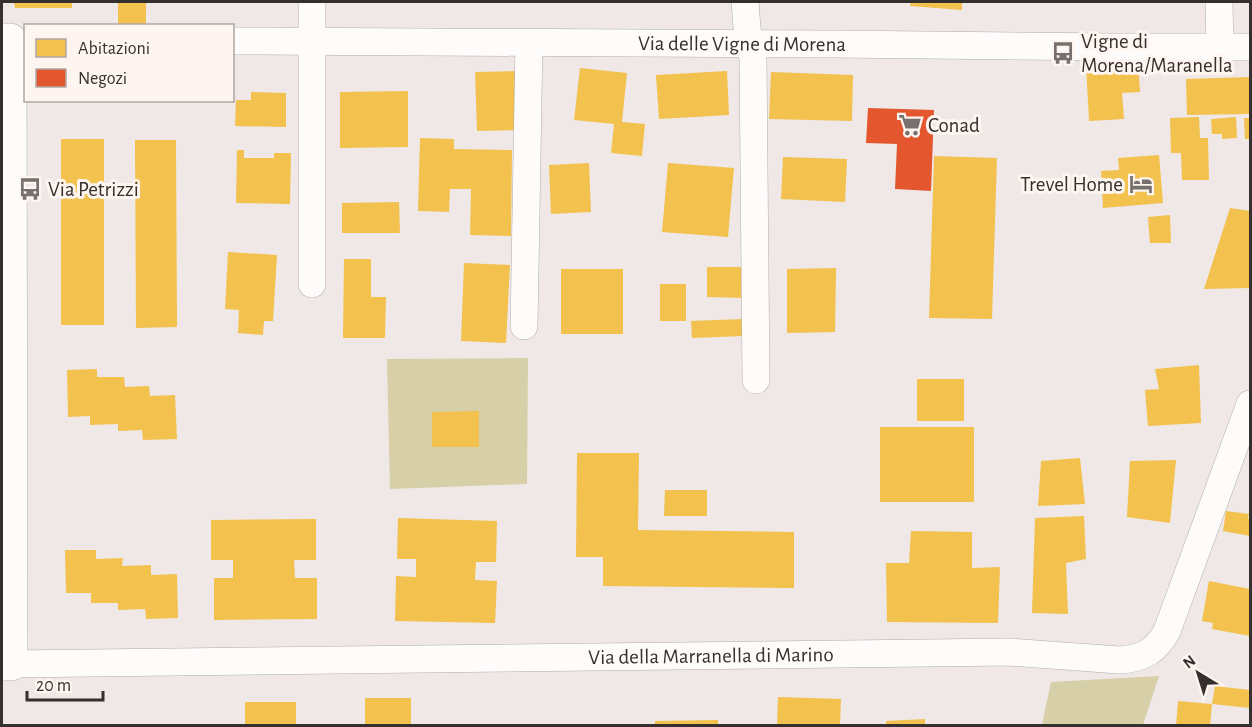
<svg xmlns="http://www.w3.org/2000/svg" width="1252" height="727" font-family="'Alegreya Sans',sans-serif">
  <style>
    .green { fill: #d6cfa8 }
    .homes { fill: #f2c14e }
    .shops { fill: #e4572e }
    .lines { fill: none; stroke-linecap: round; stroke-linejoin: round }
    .minor-casing { stroke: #b1acab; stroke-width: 28 }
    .tertiary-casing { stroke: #b1acab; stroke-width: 34 }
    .minor { stroke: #fdfcfb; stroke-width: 27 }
    .tertiary { stroke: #fdfcfb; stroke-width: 33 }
    .labels { text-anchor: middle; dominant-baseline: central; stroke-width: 6; stroke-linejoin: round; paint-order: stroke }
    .poi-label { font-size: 21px; fill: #35302e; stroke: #fef5f0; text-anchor: start }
    .street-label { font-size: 21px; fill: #35302e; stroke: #fef5f0 }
  </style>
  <rect width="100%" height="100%" fill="#efe8e6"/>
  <!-- green -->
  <g class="green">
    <polygon points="528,358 527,484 390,489 387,359"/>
    <polygon points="1159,676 1143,725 1042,725 1051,682"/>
  </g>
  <!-- homes -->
  <g class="homes">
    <polygon points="14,2 72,2 72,8 15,8"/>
    <rect x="118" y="2" width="28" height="22"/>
    <polygon points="911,2 962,2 962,10 910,6"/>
    <polygon points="1138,61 1140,92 1122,93 1124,119 1089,121 1086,64"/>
    <polygon points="580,68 627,73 622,122 645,124 642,156 611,153 614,124 574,120"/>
    <polygon points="520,71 522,130 477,131 475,72"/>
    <polygon points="727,71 729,115 659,119 656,75"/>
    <polygon points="771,72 853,75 852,121 769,119"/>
    <polygon points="1250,77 1250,114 1187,115 1186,79"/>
    <polygon points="408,91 408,147 340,148 340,92"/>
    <polygon points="251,92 286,93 286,127 235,126 236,100 251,100"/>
    <polygon points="1199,117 1200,138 1208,138 1209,180 1182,180 1181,153 1171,153 1170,118"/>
    <polygon points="1236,117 1237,138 1222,139 1222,134 1212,134 1211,119"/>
    <polygon points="1244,118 1250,118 1250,139 1245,139"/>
    <polygon points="420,138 454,139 454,149 512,150 511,236 470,235 471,189 450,189 449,212 418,211"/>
    <rect x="61" y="139" width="43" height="186"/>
    <polygon points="135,140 176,140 177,327 136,328"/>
    <polygon points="237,150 244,150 244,158 274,158 274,153 291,153 290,204 236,203"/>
    <polygon points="1159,155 1163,203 1103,208 1101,171 1119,170 1118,158"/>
    <polygon points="934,156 997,158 992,319 929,318"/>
    <polygon points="783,157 847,159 845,202 781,199"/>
    <polygon points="589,163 591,212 551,214 549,165"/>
    <polygon points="668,163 734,168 728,237 662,232"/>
    <polygon points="399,202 400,233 342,233 342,203"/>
    <polygon points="1230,208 1250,211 1250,288 1204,289"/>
    <polygon points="1170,215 1171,243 1150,243 1148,217"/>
    <polygon points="228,252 277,255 273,321 264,321 263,335 238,333 239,310 225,309"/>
    <polygon points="344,259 371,259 371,297 386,297 385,338 343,338"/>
    <polygon points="464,263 510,265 506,343 461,341"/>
    <polygon points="707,267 741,267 741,298 707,297"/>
    <polygon points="836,268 835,332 787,333 787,269"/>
    <rect x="561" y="269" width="62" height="65"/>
    <rect x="660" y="284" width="26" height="37"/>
    <polygon points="742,319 743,336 692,338 691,321"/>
    <polygon points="1199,365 1201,423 1148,426 1145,390 1159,389 1155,369"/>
    <polygon points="97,369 97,377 124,377 125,387 149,386 150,396 175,395 177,439 143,440 142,430 118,431 118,424 90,425 90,416 68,417 67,370"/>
    <rect x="917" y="379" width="47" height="42"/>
    <polygon points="479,411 479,447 432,447 432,412"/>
    <rect x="880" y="427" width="94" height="75"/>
    <polygon points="577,453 639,453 638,530 794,532 794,588 603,586 603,557 576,557"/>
    <polygon points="1080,458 1085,504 1038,506 1041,461"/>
    <polygon points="1176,460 1170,523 1127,517 1130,461"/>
    <polygon points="665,490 707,490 707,516 664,516"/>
    <polygon points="1226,511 1249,514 1248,519 1250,519 1250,536 1223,531"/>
    <polygon points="1084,516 1086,559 1066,563 1068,614 1032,613 1035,518"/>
    <polygon points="398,518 497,521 496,562 476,562 475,580 497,581 495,623 395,621 396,576 416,577 416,559 397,559"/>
    <polygon points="316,519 316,560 294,560 295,578 317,578 317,619 214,620 214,578 233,578 233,560 211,560 211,520"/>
    <polygon points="911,531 972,532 972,568 1000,567 998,623 887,622 886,563 909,563"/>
    <polygon points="65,550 96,550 96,559 123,558 122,566 151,565 151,575 177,574 178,618 146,619 145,609 118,610 118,603 91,603 91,593 66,593"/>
    <polygon points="1209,581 1250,589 1250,636 1212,629 1213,623 1202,621"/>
    <polygon points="1215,686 1250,690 1250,708 1212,704"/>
    <polygon points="778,697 841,699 840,726 777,726"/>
    <rect x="365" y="698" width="46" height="28"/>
    <polygon points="1178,701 1212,704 1210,726 1176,726"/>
    <rect x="245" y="702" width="51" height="24"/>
    <polygon points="925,719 925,726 886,726 886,721"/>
    <polygon points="718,720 718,726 655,726 655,721"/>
  </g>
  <!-- shops -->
  <polygon class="shops" points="868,108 934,110 931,191 895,189 897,144 866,143"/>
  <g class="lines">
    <!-- minor casing -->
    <g class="minor-casing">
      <g id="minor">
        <polyline points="312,2 312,284"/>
        <polyline points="745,2 747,28 753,59 756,380"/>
        <polyline points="1219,2 1220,47"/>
        <path id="s1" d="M232,41L835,44L1111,47H1250"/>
        <polyline points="524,326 529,43"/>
        <path id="s2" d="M11,664L1009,652L1119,660C1143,659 1156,651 1167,631L1250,404"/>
      </g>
    </g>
    <!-- tertiary casing -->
    <g class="tertiary-casing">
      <polyline id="tertiary" points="2,40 10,40 11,664 2,664"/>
    </g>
    <!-- minor -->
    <use href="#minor" class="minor"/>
    <!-- tertiary -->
    <use href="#tertiary" class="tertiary"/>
  </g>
  <!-- icons -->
  <defs>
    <g id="bus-bare" transform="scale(1.8)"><path d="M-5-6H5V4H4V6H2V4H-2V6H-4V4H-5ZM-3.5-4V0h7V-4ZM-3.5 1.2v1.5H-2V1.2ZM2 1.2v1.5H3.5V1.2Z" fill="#76706e" stroke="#fef5f0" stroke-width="2.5" paint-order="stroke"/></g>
    <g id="supermarket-bare" transform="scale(1.8)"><path d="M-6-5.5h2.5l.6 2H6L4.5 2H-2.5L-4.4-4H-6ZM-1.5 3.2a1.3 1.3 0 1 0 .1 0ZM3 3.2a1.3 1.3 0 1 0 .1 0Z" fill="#76706e" stroke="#fef5f0" stroke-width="2.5" paint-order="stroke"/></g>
    <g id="hotel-bare" transform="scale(1.8)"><path d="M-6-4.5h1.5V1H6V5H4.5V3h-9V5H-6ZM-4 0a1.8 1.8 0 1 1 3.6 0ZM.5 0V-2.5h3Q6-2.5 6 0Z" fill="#76706e" stroke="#fef5f0" stroke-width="2.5" paint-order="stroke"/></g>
  </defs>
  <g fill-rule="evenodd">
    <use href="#bus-bare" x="1063" y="53"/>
    <use href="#supermarket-bare" x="910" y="125"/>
    <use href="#hotel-bare" x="1141" y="184"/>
    <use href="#bus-bare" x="30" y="189"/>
  </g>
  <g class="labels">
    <!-- poi labels -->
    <g class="poi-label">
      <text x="1081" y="41">Vigne di<tspan x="1081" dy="24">Morena/Maranella</tspan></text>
      <text x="928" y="125">Conad</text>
      <text x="1123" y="184" text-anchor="end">Trevel Home</text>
      <text x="48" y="189">Via Petrizzi</text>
    </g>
    <!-- street labels -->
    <g class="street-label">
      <text stroke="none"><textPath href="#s1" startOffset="510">Via delle Vigne di Morena</textPath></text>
      <text stroke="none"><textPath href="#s2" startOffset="700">Via della Marranella di Marino</textPath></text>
    </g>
  </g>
  <!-- border -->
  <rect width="1252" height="727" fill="none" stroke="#35302e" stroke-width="6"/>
  <!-- legend -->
  <rect x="24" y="24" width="210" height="78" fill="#fef5f0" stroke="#aea6a2" stroke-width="1.5"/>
  <rect x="36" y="39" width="30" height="18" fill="#f2c14e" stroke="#aea6a2" stroke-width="1.5"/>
  <text x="78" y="54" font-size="18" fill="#35302e">Abitazioni</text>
  <rect x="36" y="69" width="30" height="18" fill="#e4572e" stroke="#aea6a2" stroke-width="1.5"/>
  <text x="78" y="84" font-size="18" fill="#35302e">Negozi</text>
  <!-- north arrow -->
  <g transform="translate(1198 673) rotate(322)" stroke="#fef5f0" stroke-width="4.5" paint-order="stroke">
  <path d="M0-4.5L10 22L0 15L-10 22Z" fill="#35302e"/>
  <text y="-9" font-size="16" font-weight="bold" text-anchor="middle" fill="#35302e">N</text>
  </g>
  <!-- scale -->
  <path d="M27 691v9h76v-9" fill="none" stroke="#35302e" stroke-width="3"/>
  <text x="36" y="691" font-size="18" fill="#35302e" stroke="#fef5f0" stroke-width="4.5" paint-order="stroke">20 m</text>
</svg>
